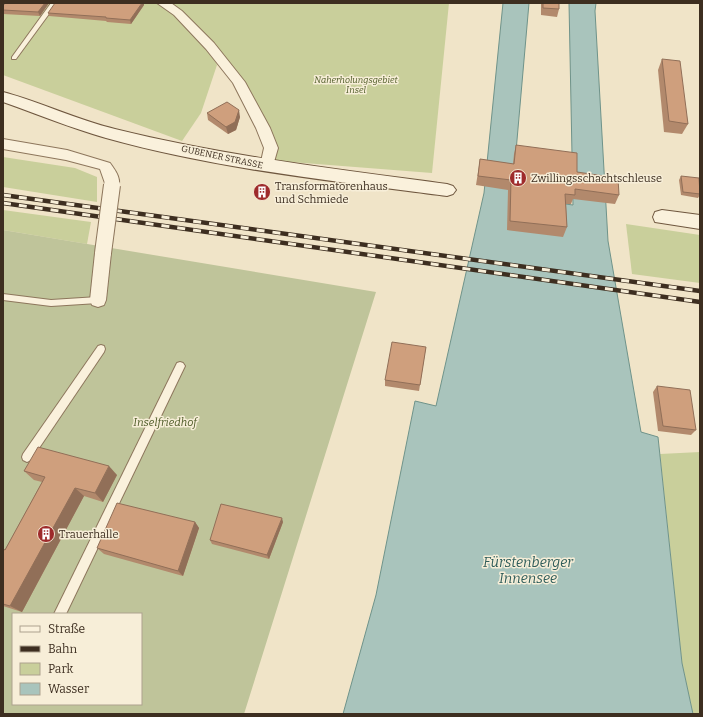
<svg xmlns="http://www.w3.org/2000/svg" width="703" height="717" font-family="Bitter,serif">
  <style>
    .green { fill: #c9cf9b }
    .cemetery { fill: #bfc49a; fill-rule: evenodd }
    .water { fill: #a9c4bc; stroke: #6f938a }
    .lines { fill: none; stroke-linecap: round; stroke-linejoin: round }
    .service-casing { stroke: #8d765c; stroke-width: 2 }
    .minor-casing { stroke: #8d765c; stroke-width: 2 }
    .secondary-casing { stroke: #6f573f; stroke-width: 2 }
    .service { fill: #faf1dc; fill-rule: evenodd }
    .minor { fill: #faf1dc; fill-rule: evenodd }
    .secondary { fill: #faf1dc; fill-rule: evenodd }
    .rail-casing { stroke: #3d2e20; stroke-width: 4.5 }
    .rail { stroke: #f7eed8; stroke-width: 3; stroke-dasharray: 8; stroke-linecap: butt }
    .minor-bridge-casing { stroke: #8d765c; stroke-width: 18; stroke-linecap: butt }
    .minor-bridge { stroke: #faf1dc; stroke-width: 16 }
    .wall { fill: #b2896c }
    .shaded-wall { fill: #916f58 }
    .building { fill: #cf9f7d; stroke: #916f58 }
    .labels { text-anchor: middle; dominant-baseline: central; stroke-width: 3; stroke-linejoin: round; paint-order: stroke }
    .far-park-label { font-size: 9px; font-style: italic; fill: #4d5a26; stroke: #f7eed8 }
    .far-street-label { font-size: 9px; fill: #3d2e20; stroke: #f7eed8 }
    .poi-label { font-size: 11px; fill: #3d2e20; stroke: #f7eed8; text-anchor: start }
    .park-label { font-size: 11px; font-style: italic; fill: #4d5a26; stroke: #f7eed8 }
    .near-water-label { font-size: 14px; font-style: italic; fill: #2f5d5a; stroke: #f7eed8 }
  </style>
  <rect width="100%" height="100%" fill="#f0e4c8"/>
  <!-- green -->
  <g class="green">
    <polygon points="3,3 158,3 175,15 208,47 217,65 201,113 182,141 3,75"/>
    <path d="M169,3H449L432,173L291,162H275V149C246,100 218,34 169,3Z"/>
    <polygon points="3,157 75,168 97,177 97,202 3,187"/>
    <polygon points="3,210 91,222 87,244 3,230"/>
    <polygon points="626,224 700,235 700,283 632,274"/>
    <polygon points="700,452 700,714 693,714 682,663 660,454"/>
  </g>
  <!-- cemetery -->
  <path class="cemetery" d="M3,230L376,292L244,714H3ZM13,614H141V704H13Z"/>
  <!-- water -->
  <polygon class="water" points="503,3 529,3 512,197 573,205 569,3 596,3 595,11 608,241 641,432 658,437 682,663 693,714 343,714 376,595 415,401 436,406 484,193"/>
  <g class="lines">
    <!-- service casing -->
    <g class="service-casing">
      <g id="service">
        <polygon points="51,3 57,3 16,59 12,59 12,57"/>
        <polygon points="3,294 51,300 98,297 102,300 98,303 51,306 3,300"/>
        <polygon points="101,345 104,346 105,349 104,352 31,460 27,462 23,460 22,457 23,454 98,346"/>
        <polygon points="180,362 183,363 185,366 66,614 54,614 177,363"/>
      </g>
    </g>
    <!-- minor casing -->
    <g class="minor-casing">
      <g id="minor">
        <polygon points="157,3 171,3 182,11 214,43 245,82 270,128 278,148 272,169 267,171 262,169 260,166 264,148 256,128 233,83 206,49 174,15"/>
        <path d="M3,139L67,150L110,163C115,170 123,180 117,189L112,190L107,189L100,169L66,160L3,149Z"/>
        <polygon points="103,247 109,249 111,253 106,300 104,305 98,307 92,305 90,300 95,253 97,249"/>
      </g>
    </g>
    <!-- secondary casing -->
    <g class="secondary-casing">
      <g id="secondary">
        <path d="M3,92C41,102 77,120 115,129C224,156 336,169 447,184L453,186L456,190L453,194L447,196C333,181 217,169 106,138C71,128 37,114 3,102Z"/>
        <polygon points="662,210 700,215 700,229 655,222 653,217 655,212"/>
      </g>
    </g>
    <!-- service -->
    <use href="#service" class="service"/>
    <!-- minor -->
    <use href="#minor" class="minor"/>
    <!-- secondary -->
    <use href="#secondary" class="secondary"/>
    <!-- rail casing -->
    <g class="rail-casing">
      <g id="rail">
        <polyline points="3,195 700,291"/>
        <polyline points="3,203 700,302"/>
      </g>
    </g>
    <!-- rail -->
    <use href="#rail" class="rail"/>
    <!-- minor-bridge casing -->
    <g class="minor-bridge-casing">
      <polyline id="minor-bridge" points="103,253 112,185"/>
    </g>
    <!-- minor-bridge -->
    <use href="#minor-bridge" class="minor-bridge"/>
  </g>
  <!-- wall -->
  <g class="wall">
    <polygon points="49,3 40,16 3,14 3,6"/>
    <polygon points="541,3 559,3 559,9 557,17 541,15"/>
    <polygon points="144,5 131,24 107,22 106,21 49,16 48,13"/>
    <polygon points="662,59 688,124 682,134 664,132 658,70"/>
    <polygon points="207,113 240,117 236,130 228,134 208,120"/>
    <polygon points="516,145 577,172 619,195 615,204 573,199 571,204 566,204 567,227 563,237 507,230 508,190 476,185 480,159 513,164 514,154"/>
    <polygon points="681,176 700,189 700,195 698,198 681,195 679,180"/>
    <polygon points="426,347 419,391 385,386 385,380"/>
    <polygon points="657,386 696,430 691,435 658,431 653,392"/>
    <polygon points="24,471 117,475 103,502 84,496 22,612 3,606 3,549 5,550 42,482 34,480"/>
    <polygon points="195,522 199,528 183,576 104,554 97,548"/>
    <polygon points="283,522 269,559 212,544 210,540"/>
  </g>
  <!-- shaded-wall -->
  <g class="shaded-wall">
    <polygon points="45,3 49,3 40,16 38,12"/>
    <polygon points="142,3 144,3 144,5 131,24 130,20"/>
    <polygon points="239,110 240,117 236,130 228,134 226,127"/>
    <polygon points="109,466 117,475 103,502 95,493"/>
    <polygon points="75,488 84,496 22,612 10,606"/>
    <polygon points="282,518 283,522 269,559 267,555"/>
    <polygon points="195,522 199,528 183,576 178,571"/>
  </g>
  <!-- building -->
  <g class="building">
    <polygon points="5,3 45,3 38,12 3,10 3,6"/>
    <polygon points="55,3 142,3 130,20 106,18 106,17 48,13"/>
    <polygon points="543,3 559,3 559,9 543,8"/>
    <polygon points="662,59 680,61 688,124 669,121"/>
    <polygon points="227,102 239,110 235,122 226,127 207,113"/>
    <polygon points="516,145 577,153 577,172 618,178 619,195 575,189 575,195 565,194 567,227 510,221 511,180 478,176 480,159 514,164"/>
    <polygon points="681,176 699,178 700,194 683,192"/>
    <polygon points="392,342 426,347 420,385 385,380"/>
    <polygon points="657,386 690,390 696,430 663,426"/>
    <polygon points="38,447 109,466 95,493 75,488 10,606 3,604 3,549 5,550 45,477 24,471"/>
    <polygon points="117,503 195,522 178,571 97,548"/>
    <polygon points="221,504 282,518 267,555 210,540"/>
  </g>
  <!-- icons -->
  <defs>
    <g id="building-disc" transform="scale(0.9)"><circle r="9.5" fill="#9e2a2b" stroke="#f7eed8"/><path d="M-4-6H4V6H1V3H-1V6H-4ZM-2.5-4.3h1.7v1.8h-1.7ZM.8-4.3h1.7v1.8H.8ZM-2.5-1h1.7V.8h-1.7ZM.8-1h1.7V.8H.8Z" fill="#fff"/></g>
  </defs>
  <g fill-rule="evenodd">
    <use href="#building-disc" x="518" y="178"/>
    <use href="#building-disc" x="262" y="192"/>
    <use href="#building-disc" x="46" y="534"/>
  </g>
  <g class="labels">
    <!-- far-park labels -->
    <g class="far-park-label">
      <text x="356" y="80">Naherholungsgebiet<tspan x="356" dy="10">Insel</tspan></text>
    </g>
    <!-- far-street labels -->
    <g class="far-street-label">
      <text transform="translate(222 157) rotate(12)">GUBENER STRASSE</text>
    </g>
    <!-- poi labels -->
    <g class="poi-label">
      <text x="531" y="178">Zwillingsschachtschleuse</text>
      <text x="275" y="186">Transformatorenhaus<tspan x="275" dy="13">und Schmiede</tspan></text>
      <text x="59" y="534">Trauerhalle</text>
    </g>
    <!-- park labels -->
    <g class="park-label">
      <text x="165" y="422">Inselfriedhof</text>
    </g>
    <!-- near-water labels -->
    <g class="near-water-label">
      <text x="528" y="562">Fürstenberger<tspan x="528" dy="16">Innensee</tspan></text>
    </g>
  </g>
  <!-- border -->
  <rect width="703" height="717" fill="none" stroke="#3d2e20" stroke-width="8"/>
  <!-- legend -->
  <rect x="12" y="613" width="130" height="92" fill="#f7eed8" stroke="#ada18e"/>
  <rect x="20" y="626" width="20" height="6" fill="#faf1dc" stroke="#ada18e"/>
  <text x="48" y="633" font-size="12" fill="#3d2e20">Straße</text>
  <rect x="20" y="646" width="20" height="6" fill="#3d2e20" stroke="#ada18e"/>
  <text x="48" y="653" font-size="12" fill="#3d2e20">Bahn</text>
  <rect x="20" y="663" width="20" height="12" fill="#c9cf9b" stroke="#ada18e"/>
  <text x="48" y="673" font-size="12" fill="#3d2e20">Park</text>
  <rect x="20" y="683" width="20" height="12" fill="#a9c4bc" stroke="#ada18e"/>
  <text x="48" y="693" font-size="12" fill="#3d2e20">Wasser</text>
</svg>
